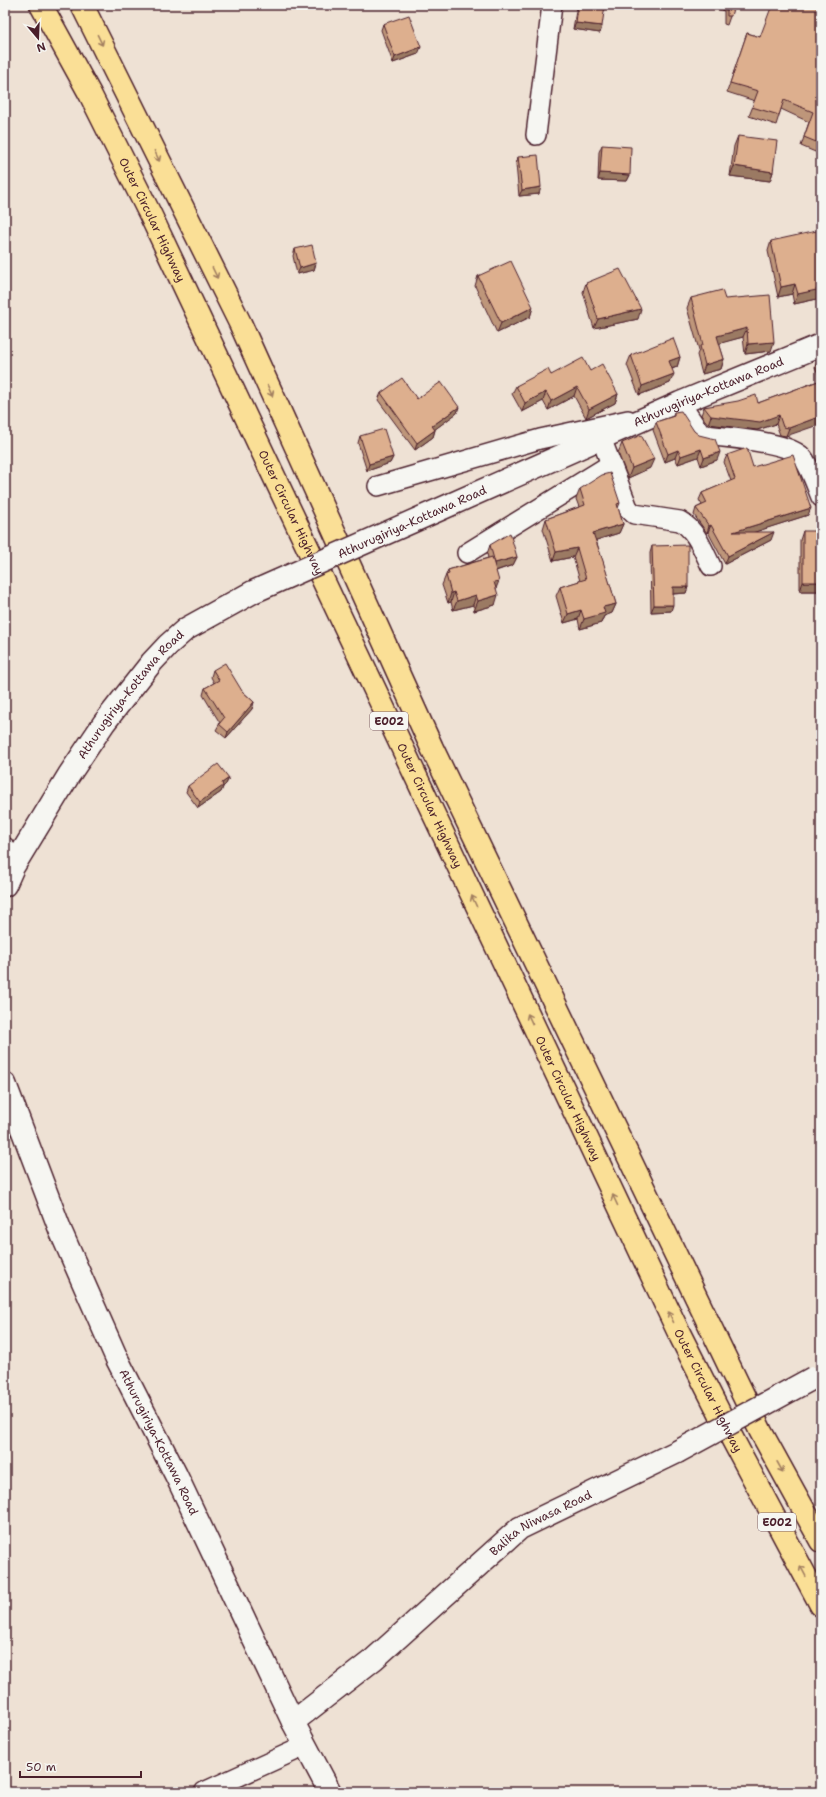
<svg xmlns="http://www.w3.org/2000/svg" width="826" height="1797" font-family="'Shantell Sans',sans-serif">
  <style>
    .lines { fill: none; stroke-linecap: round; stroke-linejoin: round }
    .minor-casing { stroke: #4a1f2b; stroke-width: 22 }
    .tertiary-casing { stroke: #4a1f2b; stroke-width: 25 }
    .secondary-casing { stroke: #4a1f2b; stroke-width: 25 }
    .motorway-casing { stroke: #4a1f2b; stroke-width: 25 }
    .minor { stroke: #f6f6f2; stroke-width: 19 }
    .tertiary { stroke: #f6f6f2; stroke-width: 22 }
    .secondary { stroke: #f6f6f2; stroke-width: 22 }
    .motorway { stroke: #fadf96; stroke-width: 22 }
    .tertiary-bridge-casing { stroke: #4a1f2b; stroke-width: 25; stroke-linecap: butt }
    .secondary-bridge-casing { stroke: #4a1f2b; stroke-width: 25; stroke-linecap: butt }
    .tertiary-bridge { stroke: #f6f6f2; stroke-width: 22 }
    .secondary-bridge { stroke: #f6f6f2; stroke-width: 22 }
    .wall { fill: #be967a; stroke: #4a1f2b }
    .shaded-wall { fill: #9b7a63; stroke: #4a1f2b }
    .building { fill: #ddaf8e; stroke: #4a1f2b }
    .oneway { stroke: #a27f60 }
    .labels { text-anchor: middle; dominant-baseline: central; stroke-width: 4; stroke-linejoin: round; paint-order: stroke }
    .shield { fill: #f6f6f2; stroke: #7e6067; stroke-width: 1 }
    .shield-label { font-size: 11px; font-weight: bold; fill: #4a1f2b }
    .street-label { font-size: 12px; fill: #4a1f2b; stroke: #f6f6f2 }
  </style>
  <rect width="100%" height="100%" fill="#eee1d4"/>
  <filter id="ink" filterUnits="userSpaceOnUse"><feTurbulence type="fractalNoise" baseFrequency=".025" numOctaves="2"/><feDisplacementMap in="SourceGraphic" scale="8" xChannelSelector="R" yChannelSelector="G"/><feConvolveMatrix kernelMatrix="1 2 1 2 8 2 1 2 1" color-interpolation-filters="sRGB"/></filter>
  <g filter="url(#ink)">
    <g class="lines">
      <!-- minor casing -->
      <g class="minor-casing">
        <g id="minor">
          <polyline points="536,135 552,5"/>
          <path d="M680,403L700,433L706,435C727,438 790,441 803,458C810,467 816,485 821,497"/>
          <path d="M601,438L628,508L634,514L680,521C696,530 703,550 711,566"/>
          <polyline points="378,486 540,439 628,420"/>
          <polyline points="467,553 611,464"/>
          <polyline points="5,847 13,867"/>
          <polyline points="204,1792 305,1746"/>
        </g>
      </g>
      <!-- tertiary casing -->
      <g class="tertiary-casing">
        <g id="tertiary">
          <path id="s1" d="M293,1722L374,1659L520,1528L677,1452"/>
        </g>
      </g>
      <!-- secondary casing -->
      <g class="secondary-casing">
        <g id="secondary">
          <path id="s2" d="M452,504L680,403L821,345"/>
          <path id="s3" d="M5,885L13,867L69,775L104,723L152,662L168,645L186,629L253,592"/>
          <path id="s4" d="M5,1084L61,1232L117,1359L176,1475L293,1722L330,1792"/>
        </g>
      </g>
      <!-- motorway casing -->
      <g class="motorway-casing">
        <g id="motorway">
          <path id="s5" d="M41,5L90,94L150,214L679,1333L733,1440L821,1605"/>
          <polyline points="82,5 240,323 432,748 761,1432 821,1541"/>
        </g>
      </g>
      <!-- minor -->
      <use href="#minor" class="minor"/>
      <!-- tertiary -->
      <use href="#tertiary" class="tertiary"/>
      <!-- secondary -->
      <use href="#secondary" class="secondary"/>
      <!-- motorway -->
      <use href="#motorway" class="motorway"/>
      <!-- tertiary-bridge casing -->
      <g class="tertiary-bridge-casing">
        <polyline id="tertiary-bridge" points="677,1452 813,1378"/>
      </g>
      <!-- secondary-bridge casing -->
      <g class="secondary-bridge-casing">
        <polyline id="secondary-bridge" points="253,592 452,504"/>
      </g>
      <!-- tertiary-bridge -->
      <use href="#tertiary-bridge" class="tertiary-bridge"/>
      <!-- secondary-bridge -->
      <use href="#secondary-bridge" class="secondary-bridge"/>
    </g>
    <!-- wall -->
    <g class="wall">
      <polygon points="577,5 578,5 602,26 600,33 573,29"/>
      <polygon points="705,5 734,5 727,25 724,24 724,11"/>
      <polygon points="821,9 821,95 820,97 821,98 821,151 820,154 801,146 809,122 781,109 776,125 749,116 755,101 727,92 747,33 760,37"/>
      <polygon points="383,24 418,54 393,63 381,30"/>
      <polygon points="738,136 773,172 770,181 730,176 734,146"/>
      <polygon points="602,145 630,175 627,181 598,180 599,152"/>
      <polygon points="518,157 539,194 519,196 516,164"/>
      <polygon points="771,241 817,299 794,304 792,294 778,297 768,251"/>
      <polygon points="295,249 316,263 314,270 297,274 293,256"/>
      <polygon points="478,276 533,307 530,317 497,333 475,286"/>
      <polygon points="586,283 638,319 594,328 583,292"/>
      <polygon points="691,298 725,299 771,351 745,354 743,337 719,343 724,359 721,369 702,374 697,355 699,350 687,308"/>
      <polygon points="631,355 680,357 677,367 672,369 670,383 639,395 627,365"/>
      <polygon points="821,357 821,380 815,367 818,359"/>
      <polygon points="590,371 618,394 615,403 586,418 574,396 548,410 543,401 522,412 512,394 516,386 551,375"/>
      <polygon points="821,380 786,436 780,435 776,424 757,430 708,424 701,415 704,407 758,403"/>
      <polygon points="381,393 417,399 457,413 435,429 435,430 433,437 415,450 378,400"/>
      <polygon points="674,412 694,431 717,460 701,466 698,457 678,464 675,458 665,462 653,430 656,422 673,416"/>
      <polygon points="360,436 393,457 390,463 367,471 358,443"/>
      <polygon points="622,443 650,468 628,478 618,453"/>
      <polygon points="727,455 753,467 808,515 754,532 771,540 725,564 708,532 707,533 694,515 696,508 702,505 699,500 702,493 731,481 724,462"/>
      <polygon points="580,489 620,503 618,508 623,524 619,533 596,540 616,604 612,613 604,616 601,623 580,629 578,619 564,623 556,596 560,587 580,581 573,557 553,561 543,529 546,519 579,507 576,499"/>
      <polygon points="803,531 821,538 821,591 800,591 800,540"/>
      <polygon points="490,545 517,557 513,565 496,571 496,588 495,605 474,611 473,605 453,610 451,602 448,603 442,585 448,570 488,558 487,554"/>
      <polygon points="652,546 688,587 686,593 673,594 671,611 651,612 650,553"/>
      <polygon points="213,670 242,691 254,702 252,709 226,738 216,730 220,723 203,695 205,688 214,683 211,677"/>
      <polygon points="229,778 226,784 223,787 221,792 198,808 186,792 188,786"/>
    </g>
    <!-- shaded-wall -->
    <g class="shaded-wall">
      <polygon points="576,23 602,26 600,33 573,29"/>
      <polygon points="421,47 418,54 393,63 395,57"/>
      <polygon points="734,166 773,172 770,181 730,176"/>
      <polygon points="600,173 630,175 627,181 598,180"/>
      <polygon points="541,187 539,194 519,196 522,190"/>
      <polygon points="316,263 314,270 297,274 300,268"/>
      <polygon points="795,284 792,294 778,297 781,287"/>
      <polygon points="821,288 821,292 817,299 794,304 798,294"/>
      <polygon points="533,307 530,317 497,333 501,323"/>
      <polygon points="641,309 638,319 594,328 598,319"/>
      <polygon points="747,328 743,337 714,345 717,336"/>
      <polygon points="774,342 771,351 745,354 748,344"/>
      <polygon points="680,357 677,367 665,371 669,361"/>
      <polygon points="724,359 721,369 702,374 705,365"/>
      <polygon points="674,374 670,383 639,395 642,386"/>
      <polygon points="577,387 574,396 548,410 551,401"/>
      <polygon points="546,392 543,401 522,412 525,403"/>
      <polygon points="618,394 615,403 586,418 589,409"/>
      <polygon points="459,407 457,413 430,433 432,426"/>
      <polygon points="779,415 776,424 757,430 708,424 711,416"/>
      <polygon points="821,416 821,424 786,436 789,428"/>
      <polygon points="435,430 433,437 415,450 417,443"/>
      <polygon points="701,449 698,457 678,464 681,456"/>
      <polygon points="678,450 675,458 665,462 668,454"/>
      <polygon points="720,452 717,460 701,466 704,458"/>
      <polygon points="393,457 390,463 367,471 369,464"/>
      <polygon points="654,459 650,468 628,478 632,468"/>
      <polygon points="811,508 808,515 730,540 733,532"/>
      <polygon points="623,524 619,533 590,542 593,533"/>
      <polygon points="711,525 708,532 707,533 709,526"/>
      <polygon points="774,532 771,540 725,564 728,556"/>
      <polygon points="577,548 573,557 553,561 556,552"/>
      <polygon points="517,557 513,565 492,572 495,563"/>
      <polygon points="499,581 495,591 494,582"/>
      <polygon points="803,582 821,582 821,591 800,591"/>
      <polygon points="673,587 688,587 686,593 671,594"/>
      <polygon points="454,592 451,602 448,603 451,593"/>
      <polygon points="476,595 473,605 453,610 457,601"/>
      <polygon points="498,595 495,605 474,611 478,601"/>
      <polygon points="616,604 612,613 604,616 601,623 580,629 584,619 603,607"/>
      <polygon points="654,605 673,605 671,611 651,612"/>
      <polygon points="581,610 578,619 564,623 568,614"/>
      <polygon points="254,702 252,709 226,738 228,732"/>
      <polygon points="229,778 226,784 223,787 221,792 198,808 200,802 222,783"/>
    </g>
    <!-- building -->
    <g class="building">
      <polygon points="578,5 605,5 602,26 576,23"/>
      <polygon points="727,5 734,5 731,16 727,16"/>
      <polygon points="772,5 811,5 821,9 821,95 820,97 821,98 821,144 804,137 813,112 784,100 779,115 752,107 758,91 730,83 747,33 760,37"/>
      <polygon points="409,15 421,47 395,57 383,24"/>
      <polygon points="738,136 777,141 773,172 734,166"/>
      <polygon points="602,145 631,147 630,175 600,173"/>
      <polygon points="538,155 541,187 522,190 518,157"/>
      <polygon points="821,230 821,289 798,294 795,284 781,287 771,241"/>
      <polygon points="312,245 316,263 300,268 295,249"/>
      <polygon points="511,261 533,307 501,323 478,276"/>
      <polygon points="620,269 641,309 598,319 586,283"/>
      <polygon points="722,290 725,299 770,295 774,342 748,344 747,328 717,336 724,359 705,365 700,346 703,345 691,298"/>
      <polygon points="673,338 680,357 669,361 674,374 642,386 631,355"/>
      <polygon points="821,357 821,364 818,359"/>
      <polygon points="583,358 590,371 602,364 618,394 589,409 577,387 551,401 546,392 525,403 516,386 548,369 551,375"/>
      <polygon points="402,378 417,399 441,382 459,407 432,426 435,430 417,443 381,393"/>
      <polygon points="821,380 821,416 789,428 783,427 779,415 760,422 711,416 704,407 738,401 756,395 758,403"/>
      <polygon points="681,411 694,431 699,435 715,439 720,452 704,458 701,449 681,456 678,450 668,454 656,422 674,416 674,412"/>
      <polygon points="384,429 393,457 369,464 360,436"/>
      <polygon points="641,435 654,459 632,468 622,443"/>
      <polygon points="747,448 753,467 793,455 811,508 733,532 774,532 728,556 711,525 709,526 696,508 707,503 702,493 735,479 727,455"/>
      <polygon points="610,473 620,503 617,504 623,524 593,533 603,561 616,604 603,607 605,613 584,619 581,610 568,614 560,587 586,579 577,548 556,552 546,519 585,505 580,489 602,475"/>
      <polygon points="803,531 819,531 821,538 821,582 803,582"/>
      <polygon points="510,533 517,557 495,563 490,545"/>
      <polygon points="688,545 688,587 673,587 673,605 654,605 652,546"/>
      <polygon points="492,557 499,581 494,582 498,595 478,601 476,595 457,601 454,592 451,593 446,575 449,574 448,570"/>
      <polygon points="225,663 242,691 254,702 228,732 219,724 224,718 205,688 219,680 213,670"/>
      <polygon points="218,764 229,778 222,783 223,786 200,802 188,786"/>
    </g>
    <!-- one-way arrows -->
    <defs><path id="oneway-shaft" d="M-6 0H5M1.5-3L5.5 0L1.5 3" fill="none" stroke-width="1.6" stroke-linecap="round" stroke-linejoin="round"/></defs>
    <g class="oneway">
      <use href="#oneway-shaft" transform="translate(100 40) rotate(64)"/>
      <use href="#oneway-shaft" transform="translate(157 156) rotate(64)"/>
      <use href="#oneway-shaft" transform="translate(215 273) rotate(64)"/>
      <use href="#oneway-shaft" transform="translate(270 391) rotate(66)"/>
      <use href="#oneway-shaft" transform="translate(474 901) rotate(-115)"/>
      <use href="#oneway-shaft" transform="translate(530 1019) rotate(-115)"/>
      <use href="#oneway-shaft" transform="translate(615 1200) rotate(-115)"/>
      <use href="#oneway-shaft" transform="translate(671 1317) rotate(-115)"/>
      <use href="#oneway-shaft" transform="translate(780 1467) rotate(61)"/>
      <use href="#oneway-shaft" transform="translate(803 1571) rotate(-118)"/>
    </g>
  </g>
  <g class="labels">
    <!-- shield labels -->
    <g class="shield">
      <rect x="370" y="712" width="38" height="18" rx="3"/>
      <rect x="758" y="1513" width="38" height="18" rx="3"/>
    </g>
    <g class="shield-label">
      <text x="389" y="721">E002</text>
      <text x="777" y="1522">E002</text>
    </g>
    <!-- street labels -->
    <g class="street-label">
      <text stroke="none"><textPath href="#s5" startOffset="242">Outer Circular Highway</textPath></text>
      <text stroke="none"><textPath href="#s2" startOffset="280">Athurugiriya-Kottawa Road</textPath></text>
      <text stroke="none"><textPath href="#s5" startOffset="566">Outer Circular Highway</textPath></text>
      <text transform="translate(412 522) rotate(-24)">Athurugiriya-Kottawa Road</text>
      <text stroke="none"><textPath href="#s3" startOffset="229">Athurugiriya-Kottawa Road</textPath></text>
      <text stroke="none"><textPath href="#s5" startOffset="890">Outer Circular Highway</textPath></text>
      <text stroke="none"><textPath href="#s5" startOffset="1214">Outer Circular Highway</textPath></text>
      <text stroke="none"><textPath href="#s5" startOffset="1538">Outer Circular Highway</textPath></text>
      <text stroke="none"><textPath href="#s4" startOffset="390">Athurugiriya-Kottawa Road</textPath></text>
      <text stroke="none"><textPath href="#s1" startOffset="319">Balika Niwasa Road</textPath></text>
    </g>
  </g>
  <!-- margin -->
  <rect width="826" height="1797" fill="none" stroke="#f6f6f2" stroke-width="20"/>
  <rect x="10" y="10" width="806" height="1777" fill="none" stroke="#4a1f2b" stroke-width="1.5" filter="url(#ink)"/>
  <!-- north arrow -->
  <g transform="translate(38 38) rotate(161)" stroke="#f6f6f2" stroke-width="3" paint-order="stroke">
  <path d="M0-3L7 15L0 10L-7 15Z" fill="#4a1f2b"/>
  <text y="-6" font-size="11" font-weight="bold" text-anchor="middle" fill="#4a1f2b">N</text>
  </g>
  <!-- scale -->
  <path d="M20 1771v6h121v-6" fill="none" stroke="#4a1f2b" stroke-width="2"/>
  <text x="26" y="1771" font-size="12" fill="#4a1f2b" stroke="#f6f6f2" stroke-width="3" paint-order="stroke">50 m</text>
</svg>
